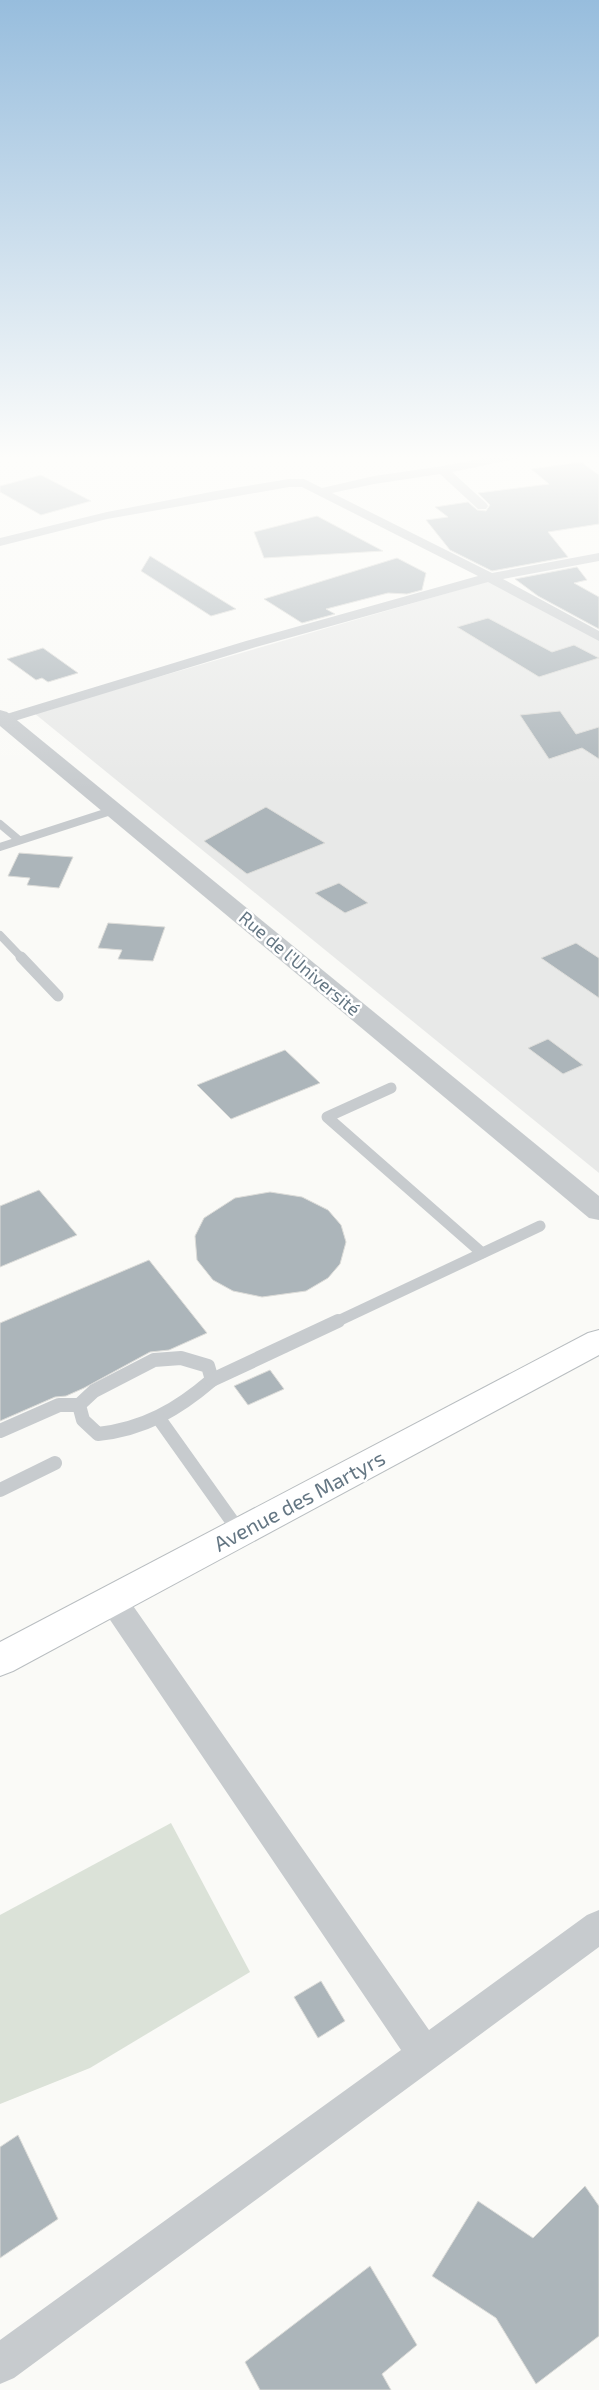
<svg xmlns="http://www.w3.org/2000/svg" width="599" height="2390" font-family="'Exo 2',sans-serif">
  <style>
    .built { fill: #e8e9e8 }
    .green { fill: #dbe2d8 }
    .building { fill: #acb5ba; stroke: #dcdcd9 }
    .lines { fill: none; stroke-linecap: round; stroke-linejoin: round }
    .primary-casing { stroke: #b8bdc0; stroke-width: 2 }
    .service-far2 { stroke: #c7cbce; stroke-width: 8 }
    .service-far1 { stroke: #c7cbce; stroke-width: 11 }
    .service { stroke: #c7cbce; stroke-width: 14 }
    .minor { fill: #c7cbce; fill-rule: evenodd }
    .tertiary { fill: #c7cbce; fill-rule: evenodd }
    .primary { fill: #fff; fill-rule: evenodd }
    .labels { text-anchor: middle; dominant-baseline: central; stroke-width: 5; stroke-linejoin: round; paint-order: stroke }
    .street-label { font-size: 18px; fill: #647683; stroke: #fff }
    .near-street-label { font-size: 21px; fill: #647683; stroke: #fff }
  </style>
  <rect width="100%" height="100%" fill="#fafaf7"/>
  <!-- built -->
  <polygon class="built" points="493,580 599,639 599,1173 34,713"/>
  <!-- green -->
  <polygon class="green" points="171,1823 250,1972 90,2068 0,2104 0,1915"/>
  <!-- building -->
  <g class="building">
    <polygon points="581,462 599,475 599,524 548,532 568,557 492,571 450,550 426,520 448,517 435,507 468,502 477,510 486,511 490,505 478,493 549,484 531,469"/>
    <polygon points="41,475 91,501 41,515 0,492 0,486"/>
    <polygon points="317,516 383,551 264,558 254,532"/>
    <polygon points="150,556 236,609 211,616 141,571"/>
    <polygon points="397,558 426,573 422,590 407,594 388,593 326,609 335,614 302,623 264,599"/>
    <polygon points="577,567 587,580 574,583 599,597 599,629 538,596 515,579"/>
    <polygon points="488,618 552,652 574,645 599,658 539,677 457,627"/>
    <polygon points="43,648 78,673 48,682 42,678 36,680 7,659"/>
    <polygon points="560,711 576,734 599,727 599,759 582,748 549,759 520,715"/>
    <polygon points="266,807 325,843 247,874 204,841"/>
    <polygon points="19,853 73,857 59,888 27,885 30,878 8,876"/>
    <polygon points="339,883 368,903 345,913 315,893"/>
    <polygon points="108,923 165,927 153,961 118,959 122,950 98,948"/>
    <polygon points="576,943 599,958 599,998 541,958"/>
    <polygon points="548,1039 583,1065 563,1074 528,1048"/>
    <polygon points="285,1050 320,1083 231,1119 197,1085"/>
    <polygon points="39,1190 77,1235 0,1267 0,1206"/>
    <polygon points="270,1192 302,1197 328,1210 341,1225 346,1242 340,1264 328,1278 306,1291 262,1297 233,1291 213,1280 197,1260 195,1236 204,1218 235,1198"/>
    <polygon points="149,1260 207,1333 169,1350 150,1352 84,1388 66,1396 55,1397 0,1421 0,1323"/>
    <polygon points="270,1370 284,1389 248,1405 234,1386"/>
    <polygon points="321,1981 345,2021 318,2038 294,1997"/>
    <polygon points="18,2135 58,2219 0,2258 0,2147"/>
    <polygon points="585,2186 599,2206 599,2336 536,2384 496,2318 432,2276 478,2201 533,2238"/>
    <polygon points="370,2266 417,2345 382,2374 391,2390 260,2390 245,2362"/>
  </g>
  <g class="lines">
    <!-- primary casing -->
    <g class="primary-casing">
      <polygon id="primary" points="599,1330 599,1355 13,1671 0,1676 0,1642 588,1333"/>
    </g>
    <!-- service-far2 -->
    <g class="service-far2">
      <polyline points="0,824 19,840"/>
      <polyline points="0,847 114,810"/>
      <polyline points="0,935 22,958"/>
    </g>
    <!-- service-far1 -->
    <g class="service-far1">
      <polyline points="21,957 58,996"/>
      <polyline points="391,1088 327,1117 482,1253"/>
      <polyline points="336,1322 540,1226"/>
    </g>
    <!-- service -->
    <g class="service">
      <path d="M181,1358L208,1366L212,1380C177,1410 144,1429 98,1434L83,1420L79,1405L94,1391L154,1360Z"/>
      <polyline points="212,1380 338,1321"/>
      <polyline points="160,1420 239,1531"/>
      <polyline points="0,1431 59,1405 79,1405"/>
      <polyline points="0,1490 55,1463"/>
    </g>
    <!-- minor -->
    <g class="minor">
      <polygon points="506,454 530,454 524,457 452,472 486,503 488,506 486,509 478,509 440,474 374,484 332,493 492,573 599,553 599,561 503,579 599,631 599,641 488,582 256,647 8,723 0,724 0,716 246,641 478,576 302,487 289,487 107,519 0,546 0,538 107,512 216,491 289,479 304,479 322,488 374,476 443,466"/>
      <polygon points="112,1587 122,1590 429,2030 587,1915 599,1910 599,1947 14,2378 0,2384 0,2340 401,2050 102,1608 98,1599 102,1590"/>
    </g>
    <!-- tertiary -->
    <polygon class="tertiary" points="0,710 7,712 599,1196 599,1220 589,1218 0,726"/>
    <!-- primary -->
    <use href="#primary" class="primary"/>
  </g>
  <!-- sky -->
  <linearGradient id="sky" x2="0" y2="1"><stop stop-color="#97bddd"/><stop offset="0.58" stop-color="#fdfdfb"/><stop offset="1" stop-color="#fdfdfb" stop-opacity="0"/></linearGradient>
  <rect width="599" height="789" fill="url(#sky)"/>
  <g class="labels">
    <!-- street labels -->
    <g class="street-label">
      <text transform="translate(300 963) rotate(40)">Rue de l'Université</text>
    </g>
    <!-- near-street labels -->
    <g class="near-street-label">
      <text transform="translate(299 1500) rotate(-28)">Avenue des Martyrs</text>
    </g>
  </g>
</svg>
